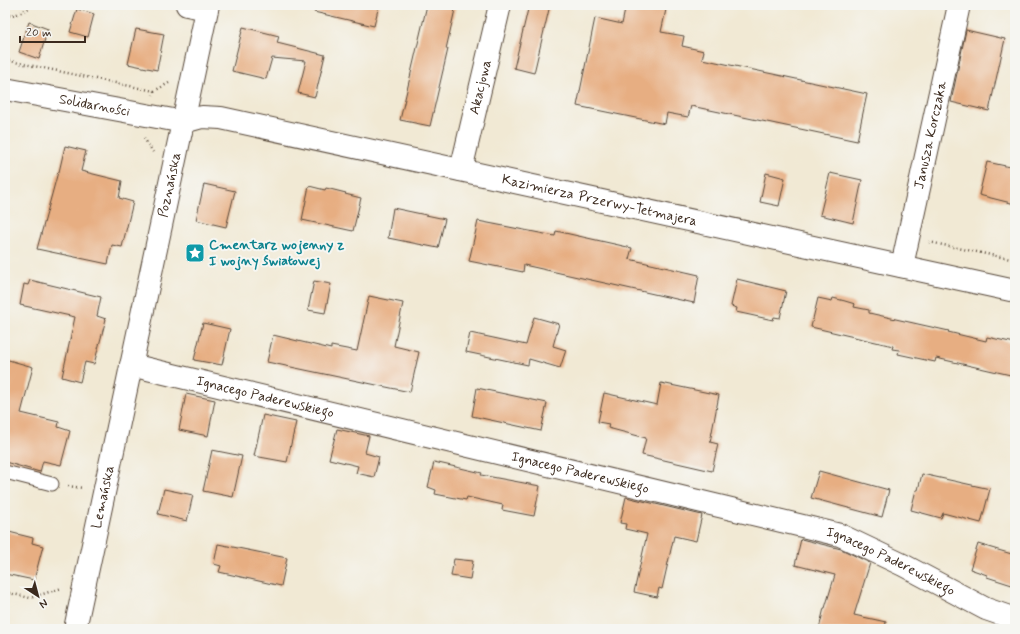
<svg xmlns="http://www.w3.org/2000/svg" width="1020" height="634" font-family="Mynerve,sans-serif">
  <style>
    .building { fill: #e7ae82 }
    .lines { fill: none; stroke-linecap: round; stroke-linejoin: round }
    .service-casing { stroke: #564739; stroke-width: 15 }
    .minor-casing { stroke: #564739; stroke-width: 24 }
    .primary-casing { stroke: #564739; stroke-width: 24 }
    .path { stroke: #564739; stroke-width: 2.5; stroke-dasharray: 1 3; stroke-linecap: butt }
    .service { stroke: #fff; stroke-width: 13 }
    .minor { stroke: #fff; stroke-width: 22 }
    .primary { stroke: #fff; stroke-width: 22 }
    .labels { text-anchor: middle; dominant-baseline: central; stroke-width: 4; stroke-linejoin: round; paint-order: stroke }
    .street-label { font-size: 14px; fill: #3b2a1e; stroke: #f6f6f2 }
    .culture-label { font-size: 14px; font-weight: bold; fill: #0d838f; stroke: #f6f6f2; text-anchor: start }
  </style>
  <rect width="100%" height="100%" fill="#f6f6f2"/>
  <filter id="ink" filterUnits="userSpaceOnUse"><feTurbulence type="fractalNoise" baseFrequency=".025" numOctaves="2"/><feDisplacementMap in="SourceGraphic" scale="8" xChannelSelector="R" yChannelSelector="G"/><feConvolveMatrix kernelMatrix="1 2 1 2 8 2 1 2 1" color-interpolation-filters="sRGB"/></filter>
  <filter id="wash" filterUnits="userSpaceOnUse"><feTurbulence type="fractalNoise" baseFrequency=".012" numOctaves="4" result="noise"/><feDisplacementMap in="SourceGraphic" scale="16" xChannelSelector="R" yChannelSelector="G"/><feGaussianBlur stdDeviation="0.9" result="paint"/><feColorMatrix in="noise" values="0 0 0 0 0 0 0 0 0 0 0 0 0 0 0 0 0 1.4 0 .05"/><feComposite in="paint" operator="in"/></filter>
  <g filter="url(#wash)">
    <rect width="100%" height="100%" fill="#f1e9d4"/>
    <g id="blocks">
      <!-- building -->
      <g class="building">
        <polygon points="315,5 379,5 374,26 314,12"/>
        <polygon points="427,5 456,5 446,49 448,49 430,126 400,120"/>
        <polygon points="529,5 550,5 534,73 514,68"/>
        <polygon points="626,5 667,5 661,32 684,36 682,46 704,51 702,59 867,94 857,141 691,106 688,117 667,113 665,124 577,106 595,18 622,24"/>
        <polygon points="77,9 94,14 88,37 70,32"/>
        <polygon points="29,22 48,29 39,59 19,52"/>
        <polygon points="243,27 279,36 277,43 325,55 315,97 298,93 306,61 272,58 266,79 232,71"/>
        <polygon points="136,29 164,34 157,70 128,64"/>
        <polygon points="966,30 1005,39 989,111 951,102"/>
        <polygon points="65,146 86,151 81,171 122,181 119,198 133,202 122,247 112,245 108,264 37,249 58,172 59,172"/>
        <polygon points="987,162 1015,168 1015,204 979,195"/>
        <polygon points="766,173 785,178 779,206 760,202"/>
        <polygon points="830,173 862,180 853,223 820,215"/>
        <polygon points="204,184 235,191 226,227 196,220"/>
        <polygon points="309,186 325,190 326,188 346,193 345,194 361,198 353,231 302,220"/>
        <polygon points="393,208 445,219 438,248 388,238"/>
        <polygon points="478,221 555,236 556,231 632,248 629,259 699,275 694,303 524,265 523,272 469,261"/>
        <polygon points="737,279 786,291 780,318 774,317 773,320 736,312 737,308 731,306"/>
        <polygon points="30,280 101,297 97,316 106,319 94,364 85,362 80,382 62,377 75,317 20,305 24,284 28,285"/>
        <polygon points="314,281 331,284 325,313 308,310"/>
        <polygon points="369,296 403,303 394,346 419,352 410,392 267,362 273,335 331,349 331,346 357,351"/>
        <polygon points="818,298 832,301 833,298 845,301 855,304 854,307 869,310 869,313 949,331 948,332 986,341 987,337 1015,343 1015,376 936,358 935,362 898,354 899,350 892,349 893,346 811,327"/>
        <polygon points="534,317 559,324 553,346 566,350 560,368 529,359 528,365 466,352 470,333 526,345"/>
        <polygon points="203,323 230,329 222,365 194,360"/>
        <polygon points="5,359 33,367 21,413 59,422 58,427 70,431 61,465 43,461 40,472 5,462"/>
        <polygon points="661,383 719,395 710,442 718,444 712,471 642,455 646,438 608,428 609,424 598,422 604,393 657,405"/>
        <polygon points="477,388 547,403 541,431 472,416"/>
        <polygon points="186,394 215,400 208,436 179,430"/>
        <polygon points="263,415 296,422 287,462 254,456"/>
        <polygon points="337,429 369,436 365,453 379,457 374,477 356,473 358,466 329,459"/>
        <polygon points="212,450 242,456 233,497 203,491"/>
        <polygon points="434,462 482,473 481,475 540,486 534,516 502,510 503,505 467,497 466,500 435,494 436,490 428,487"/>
        <polygon points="819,471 889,490 882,517 811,498"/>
        <polygon points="922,474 990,489 981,523 943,513 941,518 911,510 916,490 918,490"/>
        <polygon points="164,489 193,495 187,521 158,514"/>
        <polygon points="626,497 702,515 696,541 674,536 662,589 659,588 657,597 634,592 647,534 625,529 626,524 620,523"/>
        <polygon points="5,531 33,538 32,543 43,546 34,580 5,574"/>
        <polygon points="801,539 841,549 870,563 854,615 886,622 885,629 819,629 824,608 825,608 835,575 795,565"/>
        <polygon points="218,544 287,558 281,586 219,572 221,566 214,564"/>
        <polygon points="978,544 1015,555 1015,586 987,577 987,575 970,569"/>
        <polygon points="454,559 473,561 470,579 451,576"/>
      </g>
    </g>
  </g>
  <g filter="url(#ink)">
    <use href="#blocks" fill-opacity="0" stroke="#564739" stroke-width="1"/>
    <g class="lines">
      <!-- service casing -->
      <g class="service-casing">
        <polyline id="service" points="5,472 52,484"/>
      </g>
      <!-- minor casing -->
      <g class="minor-casing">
        <g id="minor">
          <polyline points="187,5 207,9"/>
          <path id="s1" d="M5,89L184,122L202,117L221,118L1015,291"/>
          <path id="s2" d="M461,170L500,5"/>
          <path id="s3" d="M902,266L959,5"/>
          <path id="s4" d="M131,365L840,535L903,565L986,609L1015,619"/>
        </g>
      </g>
      <!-- primary casing -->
      <g class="primary-casing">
        <g id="primary">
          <path id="s5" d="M75,629L208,5"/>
        </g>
      </g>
      <!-- path -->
      <g class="path">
        <polyline points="5,16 17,14 35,5"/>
        <polyline points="5,60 154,91 153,95"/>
        <polyline points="154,91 169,83"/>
        <polyline points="144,138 153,152"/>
        <polyline points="929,242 1015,260"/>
        <polyline points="68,486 83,488"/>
        <polyline points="5,592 30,598 62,588"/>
        <polyline points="6,592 7,585"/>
      </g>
      <!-- service -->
      <use href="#service" class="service"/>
      <!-- minor -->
      <use href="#minor" class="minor"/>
      <!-- primary -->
      <use href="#primary" class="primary"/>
    </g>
  </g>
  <!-- icons -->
  <defs>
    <g id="sight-square" transform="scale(1)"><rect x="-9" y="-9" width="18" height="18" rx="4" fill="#0f9aa8" stroke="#f6f6f2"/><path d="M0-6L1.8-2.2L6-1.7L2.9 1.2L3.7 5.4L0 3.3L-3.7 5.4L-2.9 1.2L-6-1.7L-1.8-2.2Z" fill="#fff"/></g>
  </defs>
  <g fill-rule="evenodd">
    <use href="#sight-square" x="195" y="253"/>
  </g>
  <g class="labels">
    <!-- street labels -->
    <g class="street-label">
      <text stroke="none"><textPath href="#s2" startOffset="85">Akacjowa</textPath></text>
      <text stroke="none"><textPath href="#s1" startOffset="91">Solidarności</textPath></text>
      <text stroke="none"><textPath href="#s3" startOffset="134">Janusza Korczaka</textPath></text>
      <text stroke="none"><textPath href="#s5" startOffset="454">Poznańska</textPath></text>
      <text stroke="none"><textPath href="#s1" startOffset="607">Kazimierza Przerwy-Tetmajera</textPath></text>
      <text stroke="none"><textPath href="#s4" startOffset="138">Ignacego Paderewskiego</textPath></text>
      <text stroke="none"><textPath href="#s4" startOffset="462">Ignacego Paderewskiego</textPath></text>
      <text stroke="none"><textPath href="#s5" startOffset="135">Lemańska</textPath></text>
      <text stroke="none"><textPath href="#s4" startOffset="786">Ignacego Paderewskiego</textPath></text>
    </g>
    <!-- culture labels -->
    <g class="culture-label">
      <text x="209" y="245">Cmentarz wojenny z<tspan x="209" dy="16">I wojny światowej</tspan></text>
    </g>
  </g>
  <!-- margin -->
  <rect width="1020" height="634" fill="none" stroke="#f6f6f2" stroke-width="20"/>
  <!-- north arrow -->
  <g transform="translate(38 596) rotate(144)" stroke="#f6f6f2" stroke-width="3" paint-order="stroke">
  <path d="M0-3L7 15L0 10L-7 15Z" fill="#3b2a1e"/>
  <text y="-6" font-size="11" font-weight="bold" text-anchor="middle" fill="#3b2a1e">N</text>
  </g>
  <!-- scale -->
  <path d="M20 36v6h65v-6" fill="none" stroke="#3b2a1e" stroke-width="2"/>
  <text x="26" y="36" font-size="12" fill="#3b2a1e" stroke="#f6f6f2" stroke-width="3" paint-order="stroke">20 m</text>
</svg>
